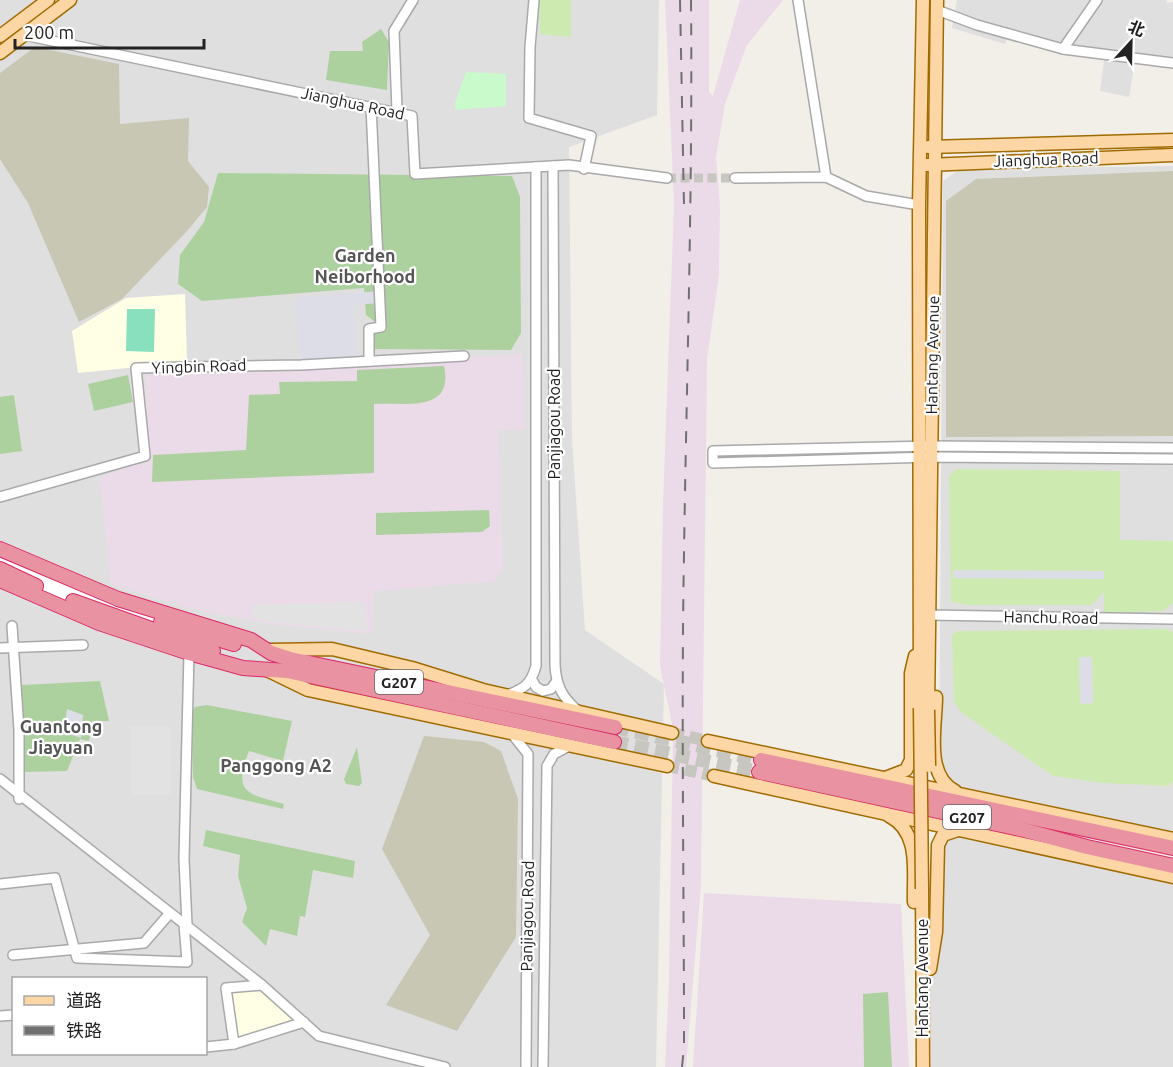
<svg xmlns="http://www.w3.org/2000/svg" width="1173" height="1067" font-family="Ubuntu,'Noto Sans SC',sans-serif">
  <style>
    .residential { fill: #e0dfdf; fill-rule: evenodd }
    .industrial { fill: #ebdbe8 }
    .education { fill: #ffffe5 }
    .construction { fill: #c7c7b4 }
    .grass { fill: #cdebb0 }
    .forest { fill: #add19e }
    .park { fill: #c8facc }
    .pitch { fill: #88e0be }
    .parking { fill: #e2e2e2 }
    .plaza { fill: #dddde8 }
    .pier { fill: #fff }
    .lines { fill: none; stroke-linecap: round; stroke-linejoin: round }
    .minor-tunnel { stroke: #c8c6c1; stroke-width: 9; stroke-dasharray: 9 4.5; stroke-linecap: butt }
    .major-tunnel { stroke: #c8c6c1; stroke-width: 12; stroke-dasharray: 12 6; stroke-linecap: butt }
    .highway-tunnel { stroke: #c8c6c1; stroke-width: 14; stroke-dasharray: 14 7; stroke-linecap: butt }
    .minor-casing { stroke: #a9a9a9; stroke-width: 12 }
    .major-casing { stroke: #a06b00; stroke-width: 15 }
    .highway-casing { stroke: #dc2a67; stroke-width: 16 }
    .minor { stroke: #fff; stroke-width: 9 }
    .major { stroke: #fcd6a4; stroke-width: 12 }
    .highway { stroke: #e892a2; stroke-width: 14 }
    .rail { stroke: #707070; stroke-width: 2; stroke-dasharray: 12 12; stroke-linecap: butt }
    .major-bridge-casing { stroke: #a06b00; stroke-width: 15; stroke-linecap: butt }
    .major-bridge { stroke: #fcd6a4; stroke-width: 12 }
    .labels { text-anchor: middle; dominant-baseline: central; stroke-width: 4.5; stroke-linejoin: round; paint-order: stroke }
    .shield { fill: #fff; stroke: #646464; stroke-width: 1.5 }
    .shield-label { font-size: 15px; font-weight: bold; fill: #222 }
    .street-label { font-size: 16px; fill: #222; stroke: #fff }
    .neighbourhood-label { font-size: 18px; font-weight: bold; fill: #555; stroke: #fff }
  </style>
  <rect width="100%" height="100%" fill="#f2efe9"/>
  <!-- residential -->
  <g class="residential">
    <path d="M0,0H659L657,115L569,147L572,439L585,630L664,684L656,1067H0ZM14,978H206V1054H14Z"/>
    <polygon points="957,0 1167,0 1166,3 1173,2 1173,60 1136,56 1129,97 1100,91 1105,53 1010,31 1005,44 952,28"/>
    <polygon points="1173,166 1173,839 939,790 943,181 960,169"/>
    <polygon points="949,832 1173,877 1173,1067 931,1067 930,969 938,845"/>
  </g>
  <!-- industrial -->
  <g class="industrial">
    <polygon points="665,0 709,0 709,92 713,96 740,0 783,0 747,45 725,104 716,157 720,206 719,275 707,359 701,885 686,1067 665,1067 669,980 673,728 660,666 663,503 674,204"/>
    <polygon points="522,354 525,429 498,430 503,569 495,581 374,591 372,634 270,624 189,608 111,584 100,478 147,458 146,374 278,369"/>
    <polygon points="704,893 901,904 909,1067 693,1067"/>
  </g>
  <!-- education -->
  <g class="education">
    <polygon points="185,294 187,362 78,373 72,331 126,298"/>
    <polygon points="262,988 298,1022 236,1040 230,990"/>
  </g>
  <!-- construction -->
  <g class="construction">
    <polygon points="35,47 119,64 120,124 189,118 188,161 209,187 207,207 188,230 122,299 79,322 28,203 0,159 0,73"/>
    <polygon points="1173,171 1173,436 946,437 946,201 976,179"/>
    <polygon points="424,736 484,742 501,751 518,799 516,937 457,1031 386,1005 430,935 382,849"/>
  </g>
  <!-- grass -->
  <g class="grass">
    <polygon points="539,0 571,0 571,37 540,34"/>
    <polygon points="955,469 1120,471 1120,540 1173,541 1173,603 1163,611 1104,613 1104,592 1092,605 969,605 951,602 949,477"/>
    <polygon points="1166,629 1173,632 1173,781 1169,786 1103,783 1053,776 962,713 954,702 952,635 958,631"/>
  </g>
  <!-- forest -->
  <g class="forest">
    <polygon points="381,29 389,42 387,90 326,80 330,51 363,51 362,42"/>
    <polygon points="218,173 512,176 520,197 521,333 511,350 373,349 374,321 366,315 364,288 202,301 178,284 180,255 204,222"/>
    <path d="M444,366C454,414 405,402 374,404V473L152,482L153,455L246,450L249,395L280,394L279,382L357,381V370Z"/>
    <polygon points="128,375 133,402 94,411 88,384"/>
    <polygon points="14,395 22,451 0,454 0,397"/>
    <polygon points="489,510 490,526 482,532 376,535 376,513"/>
    <polygon points="100,681 109,721 92,721 89,741 80,739 67,771 24,772 22,685"/>
    <path d="M207,705L292,721L283,761L249,751C232,794 248,794 284,804L283,809L197,789L193,777L192,714L195,707Z"/>
    <polygon points="357,747 362,783 359,786 346,784 344,779"/>
    <polygon points="206,830 355,861 353,878 313,870 305,917 300,916 297,936 270,929 266,946 242,922 247,908 238,876 240,855 203,846"/>
    <polygon points="888,992 892,1067 864,1067 863,994"/>
  </g>
  <!-- park -->
  <polygon class="park" points="466,72 506,74 506,106 455,110 455,103"/>
  <!-- pitch -->
  <polygon class="pitch" points="127,309 155,309 154,352 126,351"/>
  <!-- parking -->
  <g class="parking">
    <polygon points="365,602 367,631 270,622 252,617 253,605"/>
    <polygon points="130,726 170,726 171,795 131,795"/>
  </g>
  <!-- plaza -->
  <g class="plaza">
    <polygon points="379,291 380,303 353,305 357,361 301,365 295,298"/>
    <polygon points="953,570 1104,571 1104,579 953,578"/>
    <polygon points="1079,657 1092,657 1093,703 1080,704"/>
    <polygon points="67,709 83,715 81,738 64,732"/>
  </g>
  <!-- pier -->
  <polygon class="pier" points="0,552 220,636 140,632 0,574"/>
  <g class="lines">
    <!-- minor-tunnel -->
    <polyline class="minor-tunnel" points="667,178 735,178"/>
    <!-- major-tunnel -->
    <g class="major-tunnel">
      <polyline points="672,733 708,741"/>
      <polyline points="667,766 714,776"/>
    </g>
    <!-- highway-tunnel -->
    <g class="highway-tunnel">
      <polyline points="615,727 761,760"/>
      <polyline points="614,742 759,772"/>
    </g>
    <!-- minor casing -->
    <g class="minor-casing">
      <g id="minor">
        <polyline points="534,0 530,47 529,118 591,136 584,169"/>
        <polyline points="798,0 826,177"/>
        <polyline points="937,10 977,25 1063,49 1173,63"/>
        <polyline points="24,35 412,116 415,174 569,165 667,178"/>
        <polyline points="1063,49 1097,0"/>
        <polyline points="397,111 394,31 413,0"/>
        <path d="M553,166L555,665C556,685 562,697 577,710"/>
        <polyline points="735,178 826,177 866,196 919,205"/>
        <polyline points="369,361 369,329 381,327 371,106"/>
        <polyline points="1173,448 931,446 713,451 713,463 931,457 1173,459"/>
        <polyline points="0,497 145,456 136,368 301,365 464,356"/>
        <polyline points="929,615 1173,619"/>
        <polyline points="12,626 19,730 19,799"/>
        <polyline points="0,648 83,645"/>
        <polyline points="532,680 536,687 543,691 551,689 556,682"/>
        <path d="M507,695C524,689 531,684 536,666V167"/>
        <polyline points="512,734 528,754 526,1067"/>
        <polyline points="0,779 262,985 319,1036 445,1067"/>
        <polyline points="0,884 55,878 77,958 187,962 184,924"/>
        <polyline points="187,925 184,859 189,653"/>
        <polyline points="13,955 144,943 170,913"/>
        <polyline points="0,1016 14,1015"/>
        <polyline points="234,1044 226,988 262,985"/>
        <polyline points="206,1047 234,1044 304,1022"/>
        <polyline points="543,1067 547,766 554,754 569,746"/>
      </g>
    </g>
    <!-- major casing -->
    <g class="major-casing">
      <g id="major">
        <polyline points="0,36 48,0"/>
        <polyline points="0,53 70,0"/>
        <polyline points="928,147 1173,140"/>
        <polyline points="927,165 1173,155"/>
        <polyline points="269,650 332,649 412,668 483,690 672,733"/>
        <polyline points="267,670 308,690 667,766"/>
        <path d="M936,697C936,726 924,775 955,791"/>
        <polyline points="920,708 919,205 923,0"/>
        <polyline points="928,710 937,0"/>
        <polyline points="708,741 1173,839"/>
        <polyline points="714,776 1173,877"/>
        <polyline points="885,778 906,770 911,760 911,673 915,656"/>
        <path d="M889,816C921,832 913,872 914,902"/>
        <polyline points="922,889 923,1067"/>
        <polyline points="930,969 936,932 938,845 943,835 958,830"/>
      </g>
    </g>
    <!-- highway casing -->
    <g class="highway-casing">
      <g id="highway">
        <polyline points="0,549 118,599 251,640 271,653 290,659 615,727"/>
        <polyline points="0,569 36,586"/>
        <polyline points="0,580 99,623 189,653 243,668 287,671 614,742"/>
        <polyline points="73,601 213,651"/>
        <polyline points="161,622 234,644"/>
        <polyline points="761,760 1173,848"/>
        <polyline points="759,772 1024,830 1087,847 1173,866"/>
      </g>
    </g>
    <!-- minor -->
    <use href="#minor" class="minor"/>
    <!-- major -->
    <use href="#major" class="major"/>
    <!-- highway -->
    <use href="#highway" class="highway"/>
    <!-- rail -->
    <g class="rail">
      <polyline points="680,0 684,206"/>
      <path d="M682,1067L684,1047C684,908 682,770 683,631C685,421 693,210 691,0"/>
    </g>
    <!-- major-bridge casing -->
    <g class="major-bridge-casing">
      <g id="major-bridge">
        <polyline points="920,708 922,889"/>
        <polyline points="928,710 929,766"/>
      </g>
    </g>
    <!-- major-bridge -->
    <use href="#major-bridge" class="major-bridge"/>
  </g>
  <g class="labels">
    <!-- shield labels -->
    <g class="shield">
      <rect x="375" y="670" width="48" height="24" rx="4.5"/>
      <rect x="943" y="805" width="48" height="24" rx="4.5"/>
    </g>
    <g class="shield-label">
      <text x="399" y="682">G207</text>
      <text x="967" y="817">G207</text>
    </g>
    <!-- street labels -->
    <g class="street-label">
      <text transform="translate(353 103) rotate(12)">Jianghua Road</text>
      <text transform="translate(1046 159) rotate(-2)">Jianghua Road</text>
      <text transform="translate(932 355) rotate(-89)">Hantang Avenue</text>
      <text transform="translate(199 366) rotate(-2)">Yingbin Road</text>
      <text transform="translate(554 424) rotate(-90)">Panjiagou Road</text>
      <text transform="translate(1051 617) rotate(1)">Hanchu Road</text>
      <text transform="translate(527 916) rotate(-89)">Panjiagou Road</text>
      <text transform="translate(922 978) rotate(-90)">Hantang Avenue</text>
    </g>
    <!-- neighbourhood labels -->
    <g class="neighbourhood-label">
      <text x="365" y="255">Garden<tspan x="365" dy="21">Neiborhood</tspan></text>
      <text x="61" y="726">Guantong<tspan x="61" dy="21">Jiayuan</tspan></text>
      <text x="276" y="765">Panggong A2</text>
    </g>
  </g>
  <!-- legend -->
  <rect x="12" y="977" width="195" height="78" fill="#ffffff" stroke="#a7a7a7" stroke-width="1.5"/>
  <rect x="24" y="996" width="30" height="9" fill="#fcd6a4" stroke="#a7a7a7" stroke-width="1.5"/>
  <text x="66" y="1007" font-size="18" fill="#222222">道路</text>
  <rect x="24" y="1026" width="30" height="9" fill="#707070" stroke="#a7a7a7" stroke-width="1.5"/>
  <text x="66" y="1037" font-size="18" fill="#222222">铁路</text>
  <!-- north arrow -->
  <g transform="translate(1131 42) rotate(22)" stroke="#ffffff" stroke-width="4.5" paint-order="stroke">
  <path d="M0-4.5L10 22L0 15L-10 22Z" fill="#222222"/>
  <text y="-9" font-size="16" font-weight="bold" text-anchor="middle" fill="#222222">北</text>
  </g>
  <!-- scale -->
  <path d="M15 39v9h189v-9" fill="none" stroke="#222222" stroke-width="3"/>
  <text x="24" y="39" font-size="18" fill="#222222" stroke="#ffffff" stroke-width="4.5" paint-order="stroke">200 m</text>
</svg>
